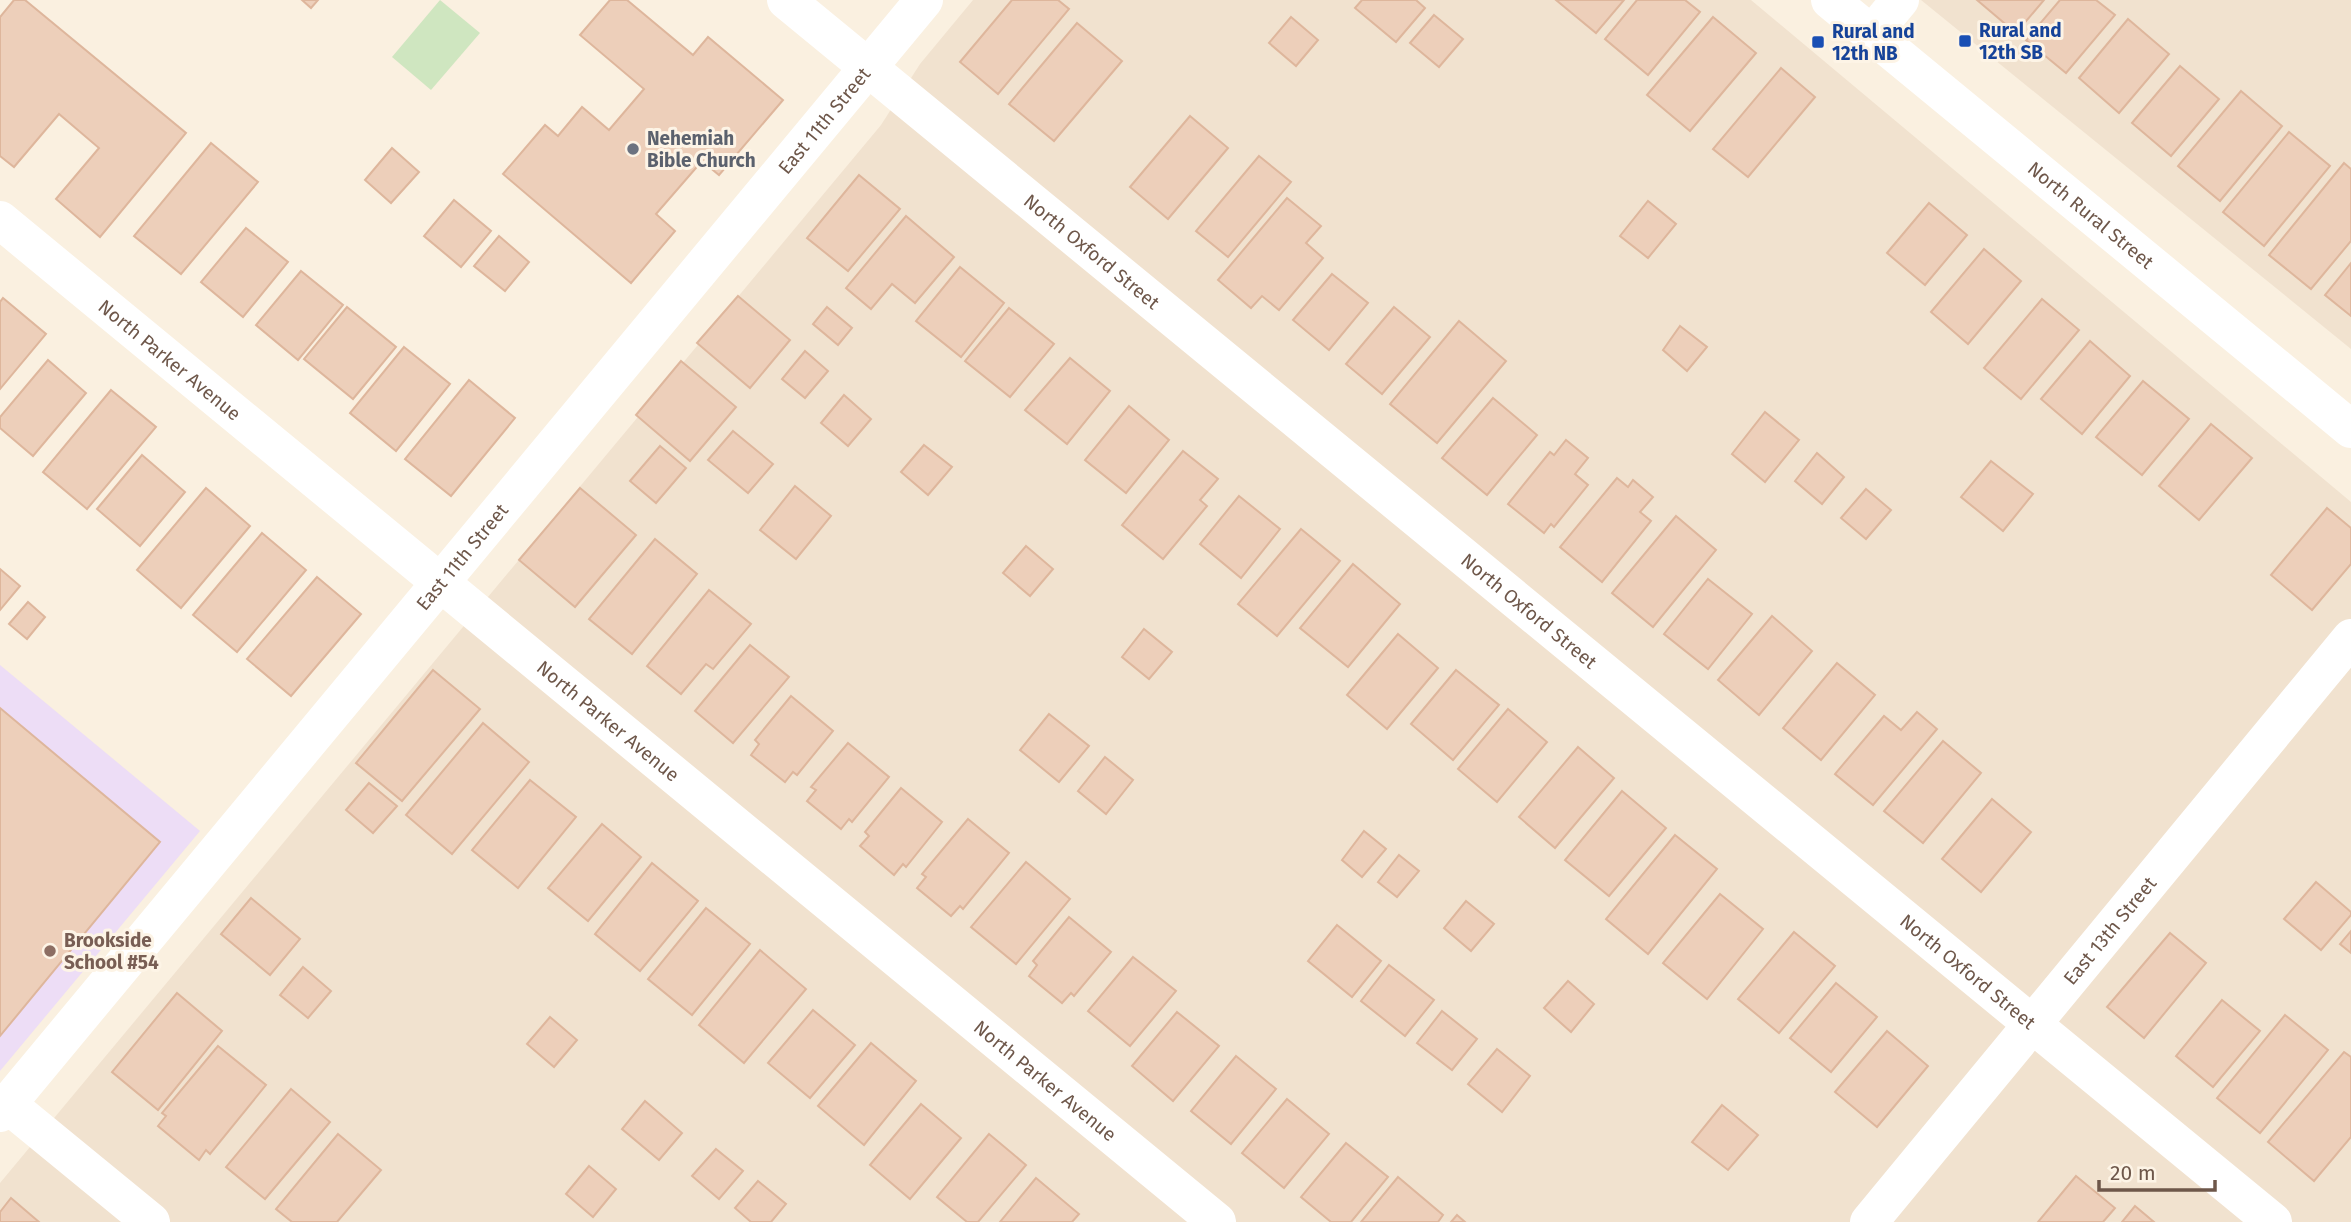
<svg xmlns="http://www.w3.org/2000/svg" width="2351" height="1222" font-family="'Fira Sans',sans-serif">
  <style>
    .residential { fill: #f1e2cf }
    .education { fill: #edddf6 }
    .green { fill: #cfe6c0 }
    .building { fill: #edcfba; stroke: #deb69c; stroke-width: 2 }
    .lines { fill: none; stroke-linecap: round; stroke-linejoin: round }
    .minor { stroke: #fff; stroke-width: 38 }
    .secondary { stroke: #fff; stroke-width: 38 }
    .transit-dot { fill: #1a4fb4; stroke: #fdf4e6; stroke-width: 2.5 }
    .worship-dot { fill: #6b7280; stroke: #fdf4e6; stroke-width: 2.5 }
    .education-dot { fill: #8d6e63; stroke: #fdf4e6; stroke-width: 2.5 }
    .labels { text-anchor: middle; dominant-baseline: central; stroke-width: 6; stroke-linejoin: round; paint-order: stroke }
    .transit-label { font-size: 19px; font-weight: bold; fill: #164399; stroke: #fdf4e6; text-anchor: start }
    .street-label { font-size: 19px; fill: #6e574a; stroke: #fdf4e6 }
    .worship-label { font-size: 19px; font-weight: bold; fill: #5b616d; stroke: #fdf4e6; text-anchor: start }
    .education-label { font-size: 19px; font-weight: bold; fill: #785e54; stroke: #fdf4e6; text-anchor: start }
  </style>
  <rect width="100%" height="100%" fill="#faf0e0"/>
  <!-- residential -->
  <g class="residential">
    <polygon points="973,0 1751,0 2351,502 2351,1222 0,1222 0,1183 881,125 920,64"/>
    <polygon points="1921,0 2351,0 2351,349"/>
  </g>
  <!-- education -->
  <polygon class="education" points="0,665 200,831 0,1071"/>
  <!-- green -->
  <polygon class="green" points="440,0 480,33 431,90 392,57"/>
  <!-- building -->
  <g class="building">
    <polygon points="14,0 25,0 186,133 100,237 56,199 99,148 59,114 14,167 0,156 0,17"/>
    <polygon points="302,0 318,0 311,8"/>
    <polygon points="610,0 627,0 693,55 708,37 783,100 719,175 702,161 656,214 675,231 631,283 503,174 545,125 558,136 582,107 609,130 644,89 580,35"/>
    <polygon points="1012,0 1058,0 1069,9 998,94 960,62"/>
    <polygon points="1362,0 1416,0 1425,8 1396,42 1355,8"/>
    <polygon points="1556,0 1624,0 1596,33"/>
    <polygon points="1637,0 1685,0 1700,12 1648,75 1605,39"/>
    <polygon points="1977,0 2044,0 2016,33"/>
    <polygon points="2060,0 2096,0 2115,15 2066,73 2026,40"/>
    <polygon points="1434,15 1463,39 1439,67 1410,43"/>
    <polygon points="1291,17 1318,40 1296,66 1269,43"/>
    <polygon points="1713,17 1756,53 1690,131 1647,95"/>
    <polygon points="2128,19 2169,54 2119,113 2079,78"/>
    <polygon points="1077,23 1122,61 1054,141 1009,104"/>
    <polygon points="2180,66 2219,99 2171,156 2132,123"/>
    <polygon points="1781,68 1815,97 1748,177 1713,149"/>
    <polygon points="2241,91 2282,126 2220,201 2178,166"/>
    <polygon points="1190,116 1228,148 1168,219 1130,187"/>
    <polygon points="2289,132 2330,166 2264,246 2223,212"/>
    <polygon points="211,143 258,182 181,274 134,236"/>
    <polygon points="392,148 419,172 391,203 365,180"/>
    <polygon points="1259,156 1291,182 1228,257 1196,231"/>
    <polygon points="2344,163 2351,169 2351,241 2311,289 2269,255"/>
    <polygon points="859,175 900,209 848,271 807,238"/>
    <polygon points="1287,198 1321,226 1306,243 1323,258 1279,310 1262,296 1251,308 1218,280"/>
    <polygon points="454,200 491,231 461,267 424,236"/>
    <polygon points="1648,201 1676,224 1648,258 1620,236"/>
    <polygon points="1929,203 1967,235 1925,285 1887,253"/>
    <polygon points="906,216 954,257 915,303 892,284 871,309 846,288"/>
    <polygon points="246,228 288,262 243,317 201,282"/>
    <polygon points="499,236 529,262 505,291 474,266"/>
    <polygon points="1984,249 2021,281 1968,344 1931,312"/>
    <polygon points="2351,263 2351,316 2325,295"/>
    <polygon points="960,267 1004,303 961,357 916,321"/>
    <polygon points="301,271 343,305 298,360 256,325"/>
    <polygon points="1332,274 1368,303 1329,350 1293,320"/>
    <polygon points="738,296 790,340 750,388 697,343"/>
    <polygon points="3,298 46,334 0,389 0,302"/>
    <polygon points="2042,299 2079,330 2021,399 1984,368"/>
    <polygon points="347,307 396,347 353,399 304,359"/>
    <polygon points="827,307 852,328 838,345 813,324"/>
    <polygon points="1394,307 1430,337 1382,394 1346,364"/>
    <polygon points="1009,308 1054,344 1010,397 965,361"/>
    <polygon points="1459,321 1506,361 1437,443 1390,404"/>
    <polygon points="1680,326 1707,347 1687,371 1663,350"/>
    <polygon points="2090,341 2130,376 2082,434 2041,399"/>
    <polygon points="404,347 450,384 396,451 350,413"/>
    <polygon points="805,351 828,371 805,398 782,379"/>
    <polygon points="1070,358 1110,391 1067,444 1025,410"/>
    <polygon points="48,360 86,393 33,456 0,428 0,417"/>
    <polygon points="681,361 736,407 690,461 636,415"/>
    <polygon points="469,380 515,418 451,496 405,459"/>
    <polygon points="2143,381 2189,419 2142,475 2096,437"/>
    <polygon points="111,390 156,427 87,509 43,472"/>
    <polygon points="844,395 871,419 848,446 821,423"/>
    <polygon points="1493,398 1537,435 1487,495 1442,458"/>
    <polygon points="1129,406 1169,440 1126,493 1085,460"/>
    <polygon points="1765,412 1799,440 1765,482 1732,454"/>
    <polygon points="2211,424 2252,458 2199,520 2159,486"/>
    <polygon points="733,431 773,464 748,493 708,460"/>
    <polygon points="1566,440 1588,458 1575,474 1588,485 1554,527 1551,524 1544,533 1508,504 1550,452 1554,455"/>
    <polygon points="924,445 952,467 928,495 901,472"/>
    <polygon points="660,446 686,468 656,503 630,481"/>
    <polygon points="1183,451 1218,479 1200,500 1207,506 1163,559 1122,525"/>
    <polygon points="1817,453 1844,477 1822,504 1795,481"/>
    <polygon points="142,455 185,492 140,546 97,509"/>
    <polygon points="1991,461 2033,494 2003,531 1961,497"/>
    <polygon points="1617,478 1628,487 1633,480 1653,497 1640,512 1651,521 1602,582 1560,547"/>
    <polygon points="795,486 831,516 796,559 760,530"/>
    <polygon points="206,488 250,526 181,608 137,570"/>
    <polygon points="580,488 636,535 575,607 519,560"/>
    <polygon points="1866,489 1891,510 1866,539 1841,518"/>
    <polygon points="1239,496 1280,529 1241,578 1200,544"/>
    <polygon points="2327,508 2351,528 2351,564 2312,610 2271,575"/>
    <polygon points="1676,516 1716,550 1653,627 1612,593"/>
    <polygon points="1301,529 1340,561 1277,636 1238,604"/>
    <polygon points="262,533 306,570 237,652 193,615"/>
    <polygon points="655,539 697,574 632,654 589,619"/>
    <polygon points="1026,546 1053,569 1030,596 1003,573"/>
    <polygon points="1353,564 1400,604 1348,667 1300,628"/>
    <polygon points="0,569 20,586 0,610"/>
    <polygon points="317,577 361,614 291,696 247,659"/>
    <polygon points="1708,579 1752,614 1708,669 1664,634"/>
    <polygon points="709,590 751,624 713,669 706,664 681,694 647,666"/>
    <polygon points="28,602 45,617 27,639 9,624"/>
    <polygon points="1772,616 1812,651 1759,715 1718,680"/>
    <polygon points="1144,629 1172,652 1149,679 1122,657"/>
    <polygon points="1398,634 1438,668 1387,729 1347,695"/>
    <polygon points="750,645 789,677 733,743 695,711"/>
    <polygon points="1837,663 1875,695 1821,760 1783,728"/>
    <polygon points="433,670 480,709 402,801 356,763"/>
    <polygon points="1456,670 1499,705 1453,760 1411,724"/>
    <polygon points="791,696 833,731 797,775 793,772 785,782 751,755 759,744 755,740"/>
    <polygon points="0,708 160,842 0,1036"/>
    <polygon points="1508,709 1547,742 1497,802 1458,769"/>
    <polygon points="1917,712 1937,729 1873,805 1835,774 1884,716 1901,730"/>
    <polygon points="1049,714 1089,746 1059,782 1020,750"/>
    <polygon points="483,723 529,762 452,854 406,815"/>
    <polygon points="1943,741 1981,773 1923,843 1884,811"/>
    <polygon points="848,743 889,777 852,822 849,819 841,829 807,801 816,790 811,787"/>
    <polygon points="1578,747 1614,778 1555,848 1519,817"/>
    <polygon points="1105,757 1133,780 1106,814 1078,791"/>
    <polygon points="530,780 576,817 518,888 472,850"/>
    <polygon points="369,783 397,806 373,833 346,810"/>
    <polygon points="901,788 942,822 906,867 903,864 894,875 860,846 869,836 865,832"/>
    <polygon points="1622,791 1666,828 1609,896 1565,860"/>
    <polygon points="1992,799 2031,832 1981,892 1942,859"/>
    <polygon points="968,819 1009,853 963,909 960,906 951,916 917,888 926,877 922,874"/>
    <polygon points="602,824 641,857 588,921 548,888"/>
    <polygon points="1364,831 1386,849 1362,877 1342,860"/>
    <polygon points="1675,835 1717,869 1648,954 1606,919"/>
    <polygon points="1399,855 1419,871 1397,897 1378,882"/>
    <polygon points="1026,862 1070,899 1016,964 971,927"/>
    <polygon points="652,863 698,901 640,971 595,934"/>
    <polygon points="2316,882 2351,912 2351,915 2321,950 2284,919"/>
    <polygon points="1720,894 1763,929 1707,999 1663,963"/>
    <polygon points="251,898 300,939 270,975 221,934"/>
    <polygon points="1466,901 1494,924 1471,951 1444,928"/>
    <polygon points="706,908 750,944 692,1015 648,979"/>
    <polygon points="1069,917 1111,952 1074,996 1071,993 1062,1003 1029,976 1037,965 1033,961"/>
    <polygon points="1337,925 1381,961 1352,997 1308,961"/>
    <polygon points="2351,931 2351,953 2340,944"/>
    <polygon points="1794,932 1835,966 1779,1033 1738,999"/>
    <polygon points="2170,933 2206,963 2144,1038 2107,1007"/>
    <polygon points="760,950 806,989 744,1063 699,1025"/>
    <polygon points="1133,957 1176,991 1130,1046 1088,1011"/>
    <polygon points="1389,965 1434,1000 1405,1036 1361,1001"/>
    <polygon points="303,967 331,991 308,1018 280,995"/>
    <polygon points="1568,981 1594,1004 1571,1032 1544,1008"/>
    <polygon points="1836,983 1877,1017 1831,1072 1790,1038"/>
    <polygon points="177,993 222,1031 158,1110 112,1072"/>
    <polygon points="2222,1000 2260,1031 2213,1087 2176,1056"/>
    <polygon points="813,1010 855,1045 810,1098 768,1063"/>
    <polygon points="1442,1011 1477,1039 1452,1070 1417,1043"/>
    <polygon points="1177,1012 1219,1046 1173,1101 1132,1066"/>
    <polygon points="2285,1015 2328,1050 2260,1133 2217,1098"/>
    <polygon points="550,1017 577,1040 554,1067 527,1044"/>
    <polygon points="1887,1031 1928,1066 1877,1127 1835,1092"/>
    <polygon points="871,1043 916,1081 864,1145 818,1106"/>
    <polygon points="218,1046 266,1085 210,1154 206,1150 199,1160 158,1126 166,1116 162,1113"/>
    <polygon points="1497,1049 1530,1076 1502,1112 1468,1084"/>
    <polygon points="2344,1052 2351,1057 2351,1137 2314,1181 2268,1142"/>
    <polygon points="1236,1056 1276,1089 1231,1144 1191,1111"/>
    <polygon points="291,1089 330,1122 265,1199 226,1167"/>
    <polygon points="1287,1099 1329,1134 1284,1188 1242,1153"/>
    <polygon points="645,1101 682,1133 659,1160 622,1129"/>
    <polygon points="921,1104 961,1138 910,1199 870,1165"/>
    <polygon points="1722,1105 1758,1135 1728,1170 1692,1142"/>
    <polygon points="338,1134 381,1170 337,1222 292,1222 276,1209"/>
    <polygon points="989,1134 1026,1165 978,1222 967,1222 937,1197"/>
    <polygon points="1346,1143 1388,1177 1351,1222 1331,1222 1301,1197"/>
    <polygon points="716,1149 743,1171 719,1199 692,1176"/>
    <polygon points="589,1166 616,1189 593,1217 566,1194"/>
    <polygon points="2076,1176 2115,1208 2103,1222 2038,1222"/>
    <polygon points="1398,1177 1443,1215 1438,1222 1361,1222"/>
    <polygon points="1036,1178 1079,1214 1072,1222 1000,1222"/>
    <polygon points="758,1181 786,1204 771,1222 751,1222 735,1208"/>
    <polygon points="11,1198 39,1222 0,1222 0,1212"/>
    <polygon points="2135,1206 2154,1222 2122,1222"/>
    <polygon points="1457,1215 1465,1222 1451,1222"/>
  </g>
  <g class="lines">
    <!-- minor -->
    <g class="minor">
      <path id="s1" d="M786,0L2273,1222"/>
      <polyline points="1872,34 1900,0"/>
      <path id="s2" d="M0,220L1217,1222"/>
      <polyline points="7,1104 151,1222"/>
      <path id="s3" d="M0,1113L924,0"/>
      <path id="s4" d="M1869,1222L2351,638"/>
    </g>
    <!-- secondary -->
    <path class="secondary" id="s5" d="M1830,0L2351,429"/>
  </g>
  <!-- markers -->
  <g class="transit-dot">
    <rect x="1958" y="34" width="14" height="14" rx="3.5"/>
    <rect x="1811" y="35" width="14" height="14" rx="3.5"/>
  </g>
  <circle class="worship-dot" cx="633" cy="149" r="7"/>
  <circle class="education-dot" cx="50" cy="951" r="7"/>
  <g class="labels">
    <!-- transit labels -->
    <g class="transit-label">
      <text x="1979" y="30">Rural and<tspan x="1979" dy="22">12th SB</tspan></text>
      <text x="1832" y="31">Rural and<tspan x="1832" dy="22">12th NB</tspan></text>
    </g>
    <!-- street labels -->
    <g class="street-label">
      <text stroke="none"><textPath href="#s3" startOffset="1290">East 11th Street</textPath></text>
      <text stroke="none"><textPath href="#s5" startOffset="338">North Rural Street</textPath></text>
      <text stroke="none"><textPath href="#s1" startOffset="396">North Oxford Street</textPath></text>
      <text stroke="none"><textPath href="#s2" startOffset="220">North Parker Avenue</textPath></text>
      <text stroke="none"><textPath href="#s3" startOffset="723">East 11th Street</textPath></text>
      <text stroke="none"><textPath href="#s1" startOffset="962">North Oxford Street</textPath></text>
      <text stroke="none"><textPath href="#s2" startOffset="788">North Parker Avenue</textPath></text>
      <text stroke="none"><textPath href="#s4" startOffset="378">East 13th Street</textPath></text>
      <text stroke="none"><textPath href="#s1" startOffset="1530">North Oxford Street</textPath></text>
      <text stroke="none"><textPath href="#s2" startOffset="1354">North Parker Avenue</textPath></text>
    </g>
    <!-- worship labels -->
    <g class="worship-label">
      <text x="647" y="138">Nehemiah<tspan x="647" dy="22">Bible Church</tspan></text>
    </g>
    <!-- education labels -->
    <g class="education-label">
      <text x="64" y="940">Brookside<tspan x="64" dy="22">School #54</tspan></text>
    </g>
  </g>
  <!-- scale -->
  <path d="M2099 1180v10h116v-10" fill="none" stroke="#6e574a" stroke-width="3.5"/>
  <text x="2110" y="1180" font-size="21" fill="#6e574a" stroke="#fdf4e6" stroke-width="5" paint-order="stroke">20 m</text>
</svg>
